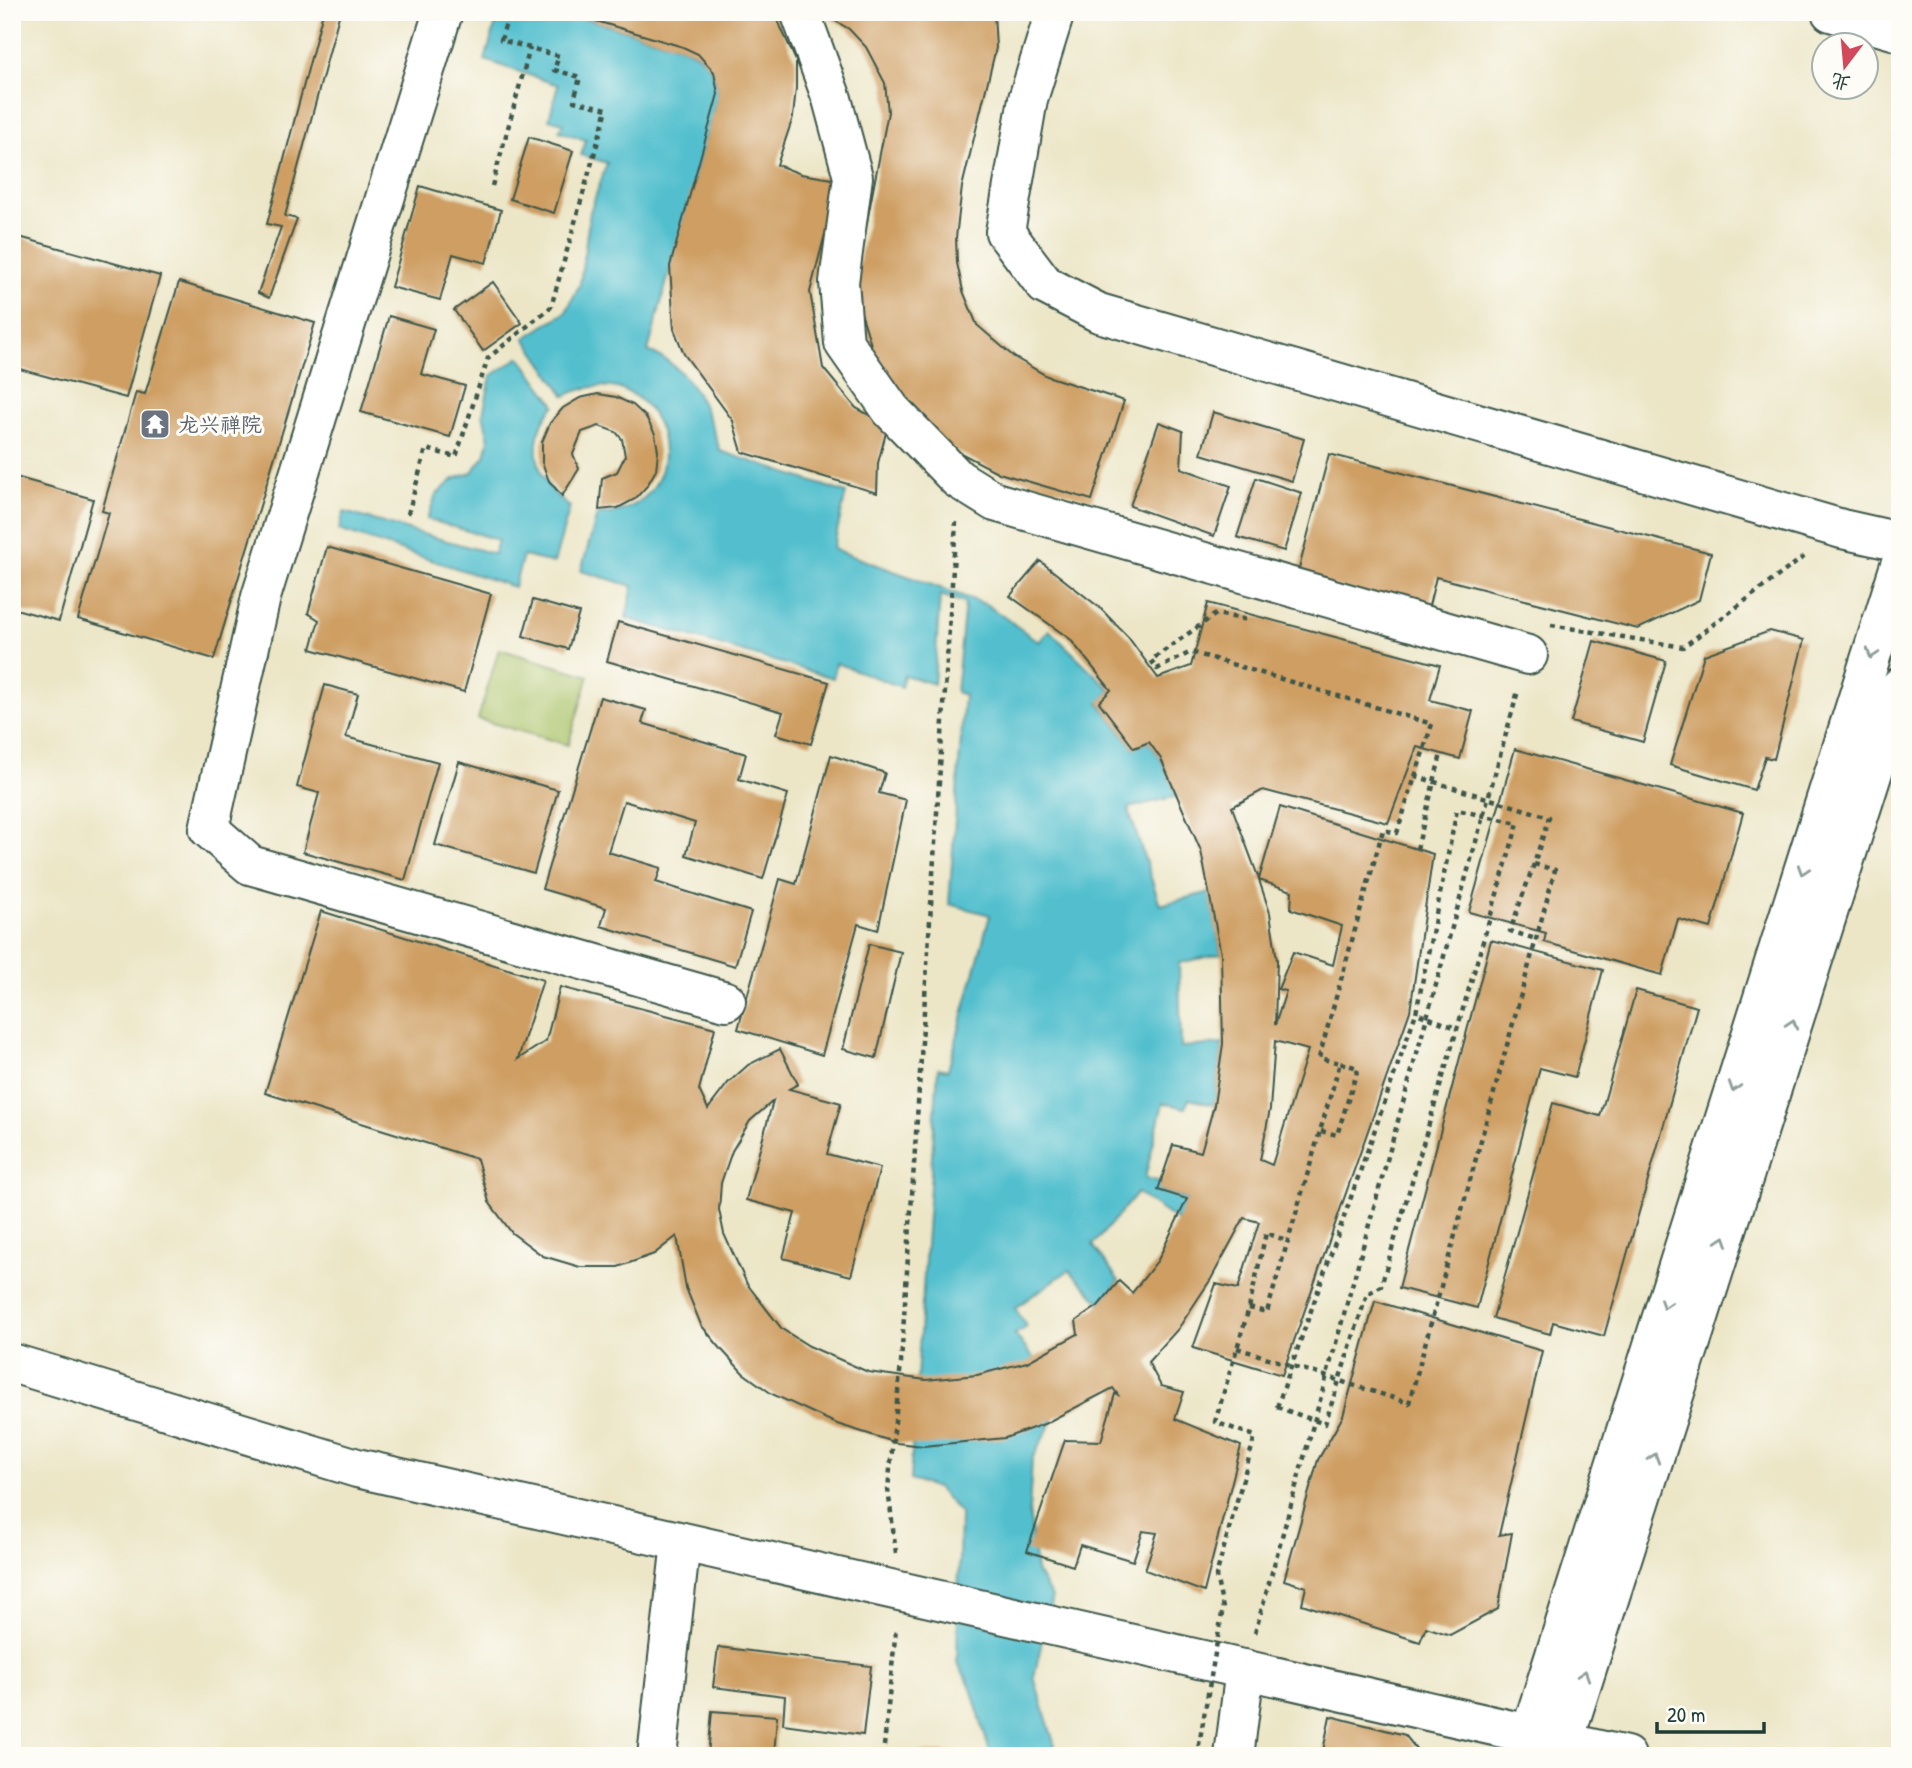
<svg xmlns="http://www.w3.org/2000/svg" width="1912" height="1768" font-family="'Patrick Hand','LXGW WenKai TC',sans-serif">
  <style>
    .green { fill: #aac267; stroke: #64804e; stroke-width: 2 }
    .water { fill: #53bfce; stroke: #397e81; stroke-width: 2 }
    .building { fill: #ce9e62; fill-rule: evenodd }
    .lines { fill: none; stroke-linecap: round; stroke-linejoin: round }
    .minor-casing { stroke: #3e564a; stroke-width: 42 }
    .path { stroke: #3e564a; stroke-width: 4.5; stroke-dasharray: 5 5; stroke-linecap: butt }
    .minor { stroke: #fff; stroke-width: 38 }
    .path-bridge { stroke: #3e564a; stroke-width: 4.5; stroke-dasharray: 5 5; stroke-linecap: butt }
    .oneway { stroke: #8f9e9a }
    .labels { text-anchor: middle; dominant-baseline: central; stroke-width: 6; stroke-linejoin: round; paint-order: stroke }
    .worship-label { font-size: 21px; fill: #5b616d; stroke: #fdfcf7; text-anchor: start }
  </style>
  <rect width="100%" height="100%" fill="#fdfcf7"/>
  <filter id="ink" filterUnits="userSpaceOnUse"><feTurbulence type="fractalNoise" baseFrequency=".0143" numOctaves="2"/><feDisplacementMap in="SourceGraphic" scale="14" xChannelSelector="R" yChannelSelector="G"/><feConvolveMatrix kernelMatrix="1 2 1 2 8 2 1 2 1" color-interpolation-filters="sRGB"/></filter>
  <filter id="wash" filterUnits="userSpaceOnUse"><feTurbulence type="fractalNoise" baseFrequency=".00686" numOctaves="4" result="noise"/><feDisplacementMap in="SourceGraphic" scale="28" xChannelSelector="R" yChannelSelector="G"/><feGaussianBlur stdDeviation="1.57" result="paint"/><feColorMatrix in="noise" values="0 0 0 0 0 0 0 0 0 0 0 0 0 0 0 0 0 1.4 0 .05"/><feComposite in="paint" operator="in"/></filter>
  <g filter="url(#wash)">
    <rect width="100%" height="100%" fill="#ece6c7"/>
    <!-- green -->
    <polygon class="green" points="499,649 589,676 568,745 478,719"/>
    <!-- water -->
    <g class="water">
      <path d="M499,12H563L683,47C708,59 714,67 718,94L648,351C691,367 708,410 720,451L846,493L833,549L987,605L1039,642L1049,630L1111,690L1099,703L1134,748L1149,742L1161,759L1178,796L1128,808L1160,905L1210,892L1221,954L1179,963L1181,1047L1223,1044L1214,1105L1189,1099L1185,1108L1163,1103L1145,1178L1161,1182L1159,1190L1187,1199L1178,1221L1137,1193L1093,1245L1119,1281L1101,1303L1069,1270L1015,1308L1027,1327L1015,1334L1033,1358L1054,1418L1032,1459L1029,1510L1036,1571L1052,1597L1034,1677L1058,1756H991L970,1685L957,1662L960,1513L937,1488L910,1480L938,1068L948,1070L990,915L949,904L964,695L956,692L965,603L940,595L934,684L904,675L901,687L836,663L833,678L626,618L633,586L581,571L597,515C710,508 667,346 565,396L525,338L566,312L580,284L590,212L607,163L581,155L586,140L559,131L563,123L549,119L558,85L485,60Z"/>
      <path d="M520,357L555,405C524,439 535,482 570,507L554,563L523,556L514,587L339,530L344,512L494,554L498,540L427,519L436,495L454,479L471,473L485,456L489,440L483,414L491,376Z"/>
    </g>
    <g id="blocks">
      <!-- building -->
      <g class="building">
        <polygon points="323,12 340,12 285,216 297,219 269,298 258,293 281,227 267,224"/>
        <polygon points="566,12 772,12 779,23 796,61 796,88 793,117 777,165 801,174 839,180 810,292 823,368 856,408 888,425 878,463 877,493 742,452 733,421 684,354 674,329 670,266 718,94 714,72 698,54 683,47"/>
        <polygon points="820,12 994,12 996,48 962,187 956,238 957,263 963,291 977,325 1014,357 1047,376 1124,401 1092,500 999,473 947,446 928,428 876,361 860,309 858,269 888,112 885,83 866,47 849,29"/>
        <polygon points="529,137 573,151 554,213 510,199"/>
        <polygon points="420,186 501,210 486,263 453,254 440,300 391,287"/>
        <polygon points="12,235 160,276 126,398 12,367"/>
        <polygon points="179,282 315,323 214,659 78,619 109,513 102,511 136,392 145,394"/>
        <polygon points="493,282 522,323 483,351 454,310"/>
        <polygon points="389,316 434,329 421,374 465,386 450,437 361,412"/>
        <polygon points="598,394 616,397 633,405 646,417 655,434 658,451 656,470 647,486 635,499 618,508 599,510 602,478 617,472 625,456 622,439 616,432 599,426 582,432 573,454 579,469 562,496 549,481 542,462 542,442 550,423 563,408 580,398"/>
        <polygon points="1213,412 1304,439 1292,481 1201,454"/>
        <polygon points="1159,422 1183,431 1181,468 1231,486 1214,536 1130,506"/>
        <polygon points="1329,454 1711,553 1699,600 1638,629 1436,577 1428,610 1297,576"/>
        <polygon points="12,476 93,499 59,621 12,608"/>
        <polygon points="1256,478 1302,493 1284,551 1237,537"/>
        <polygon points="327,547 491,594 464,692 311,649 319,620 308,613"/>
        <path d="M1040,561L1100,608L1128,637L1158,678L1191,666L1208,603L1440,665L1430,700L1473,711L1460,759L1417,747L1388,823L1263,790L1232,807L1259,879L1280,807L1433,854L1410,1011L1282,1375L1193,1348L1216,1284L1238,1289L1259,1222L1244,1218L1211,1279L1178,1329L1148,1362L1161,1386L1184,1392L1175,1419L1241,1446L1204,1592L1145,1570L1157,1533L1143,1531L1133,1561L1080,1545L1073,1566L1027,1551L1065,1440L1101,1441L1115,1394L1118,1395L1113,1388L1044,1424L1005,1438L923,1446L897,1443L837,1424L772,1394L743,1373L722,1350L701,1325L686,1288L677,1236L654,1254L618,1267H580L543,1256L512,1233L489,1202L477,1159L265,1093L321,911L543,980L518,1059L546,1041L560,987L715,1028L699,1090L708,1109L728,1083L748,1065L780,1049L798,1084L789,1089L841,1103L827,1154L880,1168L851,1276L783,1258L795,1213L746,1200L773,1101L750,1121L732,1151L721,1183L719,1210L724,1234L747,1284L782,1329L809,1346L868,1372L926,1380L977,1375L1027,1362L1078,1334L1076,1321L1098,1306L1119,1281L1132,1293L1158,1260L1187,1199L1158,1190L1173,1145L1201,1152L1214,1105L1223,1044L1221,954L1201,851L1161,759L1149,742L1134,748L1099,702L1111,690L1070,639L1010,596ZM1259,880L1292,891L1291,909L1342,926L1333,965L1293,952L1278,989L1286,991L1275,1025L1277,960L1270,913ZM1275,1041L1308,1050L1272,1165L1260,1160L1270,1109Z"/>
        <polygon points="533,600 579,613 568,649 523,636"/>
        <polygon points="618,622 829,682 811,744 776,734 783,712 607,661"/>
        <polygon points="1770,631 1804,640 1774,759 1765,757 1754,790 1670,765 1704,655"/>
        <polygon points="1594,641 1666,661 1643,742 1571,722"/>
        <polygon points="325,685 358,694 346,737 438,762 405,880 303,852 319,793 297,787"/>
        <polygon points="600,697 646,710 642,723 746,754 739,779 788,794 763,879 686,855 695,823 624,801 608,852 661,868 656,882 751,912 735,966 601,926 606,908 542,889"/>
        <polygon points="1515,749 1743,813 1711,928 1678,919 1662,975 1544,942 1546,933 1469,912"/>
        <polygon points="831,755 885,773 879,793 906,800 878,930 858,924 822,1055 738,1029 780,879 796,884"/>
        <polygon points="459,762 558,790 534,873 435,845"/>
        <polygon points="1491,940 1603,970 1575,1077 1540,1068 1477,1308 1399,1288"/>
        <polygon points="869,944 901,952 876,1058 843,1049"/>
        <polygon points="1636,990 1697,1007 1604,1336 1553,1322 1550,1334 1493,1318 1553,1103 1600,1116"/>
        <polygon points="1375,1301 1542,1351 1499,1535 1512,1533 1498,1609 1450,1635 1426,1627 1420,1642 1302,1604 1306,1587 1284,1580 1318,1460 1343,1416"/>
        <polygon points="718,1647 871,1666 863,1735 783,1724 785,1696 713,1687"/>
        <polygon points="712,1711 777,1716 774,1756 708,1756"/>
        <polygon points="1330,1716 1405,1735 1422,1756 1322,1756"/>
        <polygon points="893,1752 949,1752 950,1756 893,1756"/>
      </g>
    </g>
  </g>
  <g filter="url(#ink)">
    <use href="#blocks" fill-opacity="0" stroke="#3e564a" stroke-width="2"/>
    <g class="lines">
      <!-- minor casing -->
      <g class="minor-casing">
        <g id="minor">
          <polyline points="443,12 261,597 209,829 250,865 726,1001"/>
          <polyline points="800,12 832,99 853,177 839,282 844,343 891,410 958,479 995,502 1528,655"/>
          <polyline points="1055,12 1028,99 1005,232 1045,285 1099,313 1842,529 1900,542"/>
          <polyline points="1831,12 1900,32"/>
          <polyline points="12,1363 357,1468 1626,1756"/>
          <polyline points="657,1756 681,1542"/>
          <polyline points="1234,1756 1245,1669"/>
          <polyline points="1523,1756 1900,565"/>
          <polyline points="1559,1756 1900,687"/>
        </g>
      </g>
      <!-- path -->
      <g class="path">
        <polyline points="492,186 530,48"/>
        <polyline points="408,514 426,449 456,457 488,358 551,307 607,109 574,101 580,77 554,70 559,56 501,40 509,12"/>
        <polyline points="1551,625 1683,647 1805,556"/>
        <polyline points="1417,849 1441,754"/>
        <polyline points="1534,864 1510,931 1536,939"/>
        <polyline points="1321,1131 1337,1135 1358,1068 1340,1063"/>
        <polyline points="1249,1308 1267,1312 1340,1063 1319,1058 1383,830 1397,833 1432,724 1191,652 1157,669 1151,660 1216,614 1249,620"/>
        <polyline points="1277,1407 1416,1013"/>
        <polyline points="896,1553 888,1489 901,1363 956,522"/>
        <polyline points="1255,1633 1518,691"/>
        <polyline points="883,1756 896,1628"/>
      </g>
      <!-- minor -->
      <use href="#minor" class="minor"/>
      <!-- path-bridge -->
      <g class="path-bridge">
        <polyline points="1237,1348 1409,1403 1555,870 1534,864 1549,817 1415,776"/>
        <polyline points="1277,1407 1325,1424 1367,1294 1381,1286 1518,823 1457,810 1416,1013 1456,1028"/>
        <polyline points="1197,1756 1223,1608 1216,1576 1255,1436 1215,1422 1249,1308 1266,1233 1288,1241"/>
      </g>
    </g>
    <!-- one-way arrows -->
    <defs><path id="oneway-chevron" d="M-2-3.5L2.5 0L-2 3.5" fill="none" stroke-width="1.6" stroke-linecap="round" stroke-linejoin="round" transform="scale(1.75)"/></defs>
    <g class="oneway">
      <use href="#oneway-chevron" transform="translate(1872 654) rotate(108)"/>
      <use href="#oneway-chevron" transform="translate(1803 870) rotate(108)"/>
      <use href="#oneway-chevron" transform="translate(1792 1024) rotate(-72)"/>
      <use href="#oneway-chevron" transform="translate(1734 1087) rotate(108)"/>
      <use href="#oneway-chevron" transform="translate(1723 1241) rotate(-72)"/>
      <use href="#oneway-chevron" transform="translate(1665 1304) rotate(108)"/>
      <use href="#oneway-chevron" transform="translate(1654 1458) rotate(-72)"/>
      <use href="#oneway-chevron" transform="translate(1584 1675) rotate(-72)"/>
    </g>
  </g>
  <!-- icons -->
  <defs>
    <g id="temple-square" transform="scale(1.575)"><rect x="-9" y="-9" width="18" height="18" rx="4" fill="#6b7280" stroke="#fdfcf7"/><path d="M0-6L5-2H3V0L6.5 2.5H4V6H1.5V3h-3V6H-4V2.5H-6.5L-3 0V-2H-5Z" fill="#fff"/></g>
  </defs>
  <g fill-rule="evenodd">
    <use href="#temple-square" x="155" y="424"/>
  </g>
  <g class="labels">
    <!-- worship labels -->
    <g class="worship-label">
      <text x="178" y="424">龙兴禅院</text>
    </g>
  </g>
  <!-- margin -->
  <rect width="1912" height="1768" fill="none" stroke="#fdfcf7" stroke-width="42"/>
  <!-- north arrow -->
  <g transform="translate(1845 66) rotate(196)"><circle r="33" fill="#fdfcf7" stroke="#a4b0a9" stroke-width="2"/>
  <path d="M0-5L12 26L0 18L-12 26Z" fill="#d1495b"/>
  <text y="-10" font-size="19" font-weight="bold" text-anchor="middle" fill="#1f3d34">北</text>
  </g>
  <!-- scale -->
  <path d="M1657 1722v10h107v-10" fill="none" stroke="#1f3d34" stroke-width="3.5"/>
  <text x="1667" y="1722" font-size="21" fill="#1f3d34" stroke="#fdfcf7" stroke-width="5" paint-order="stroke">20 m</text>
</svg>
